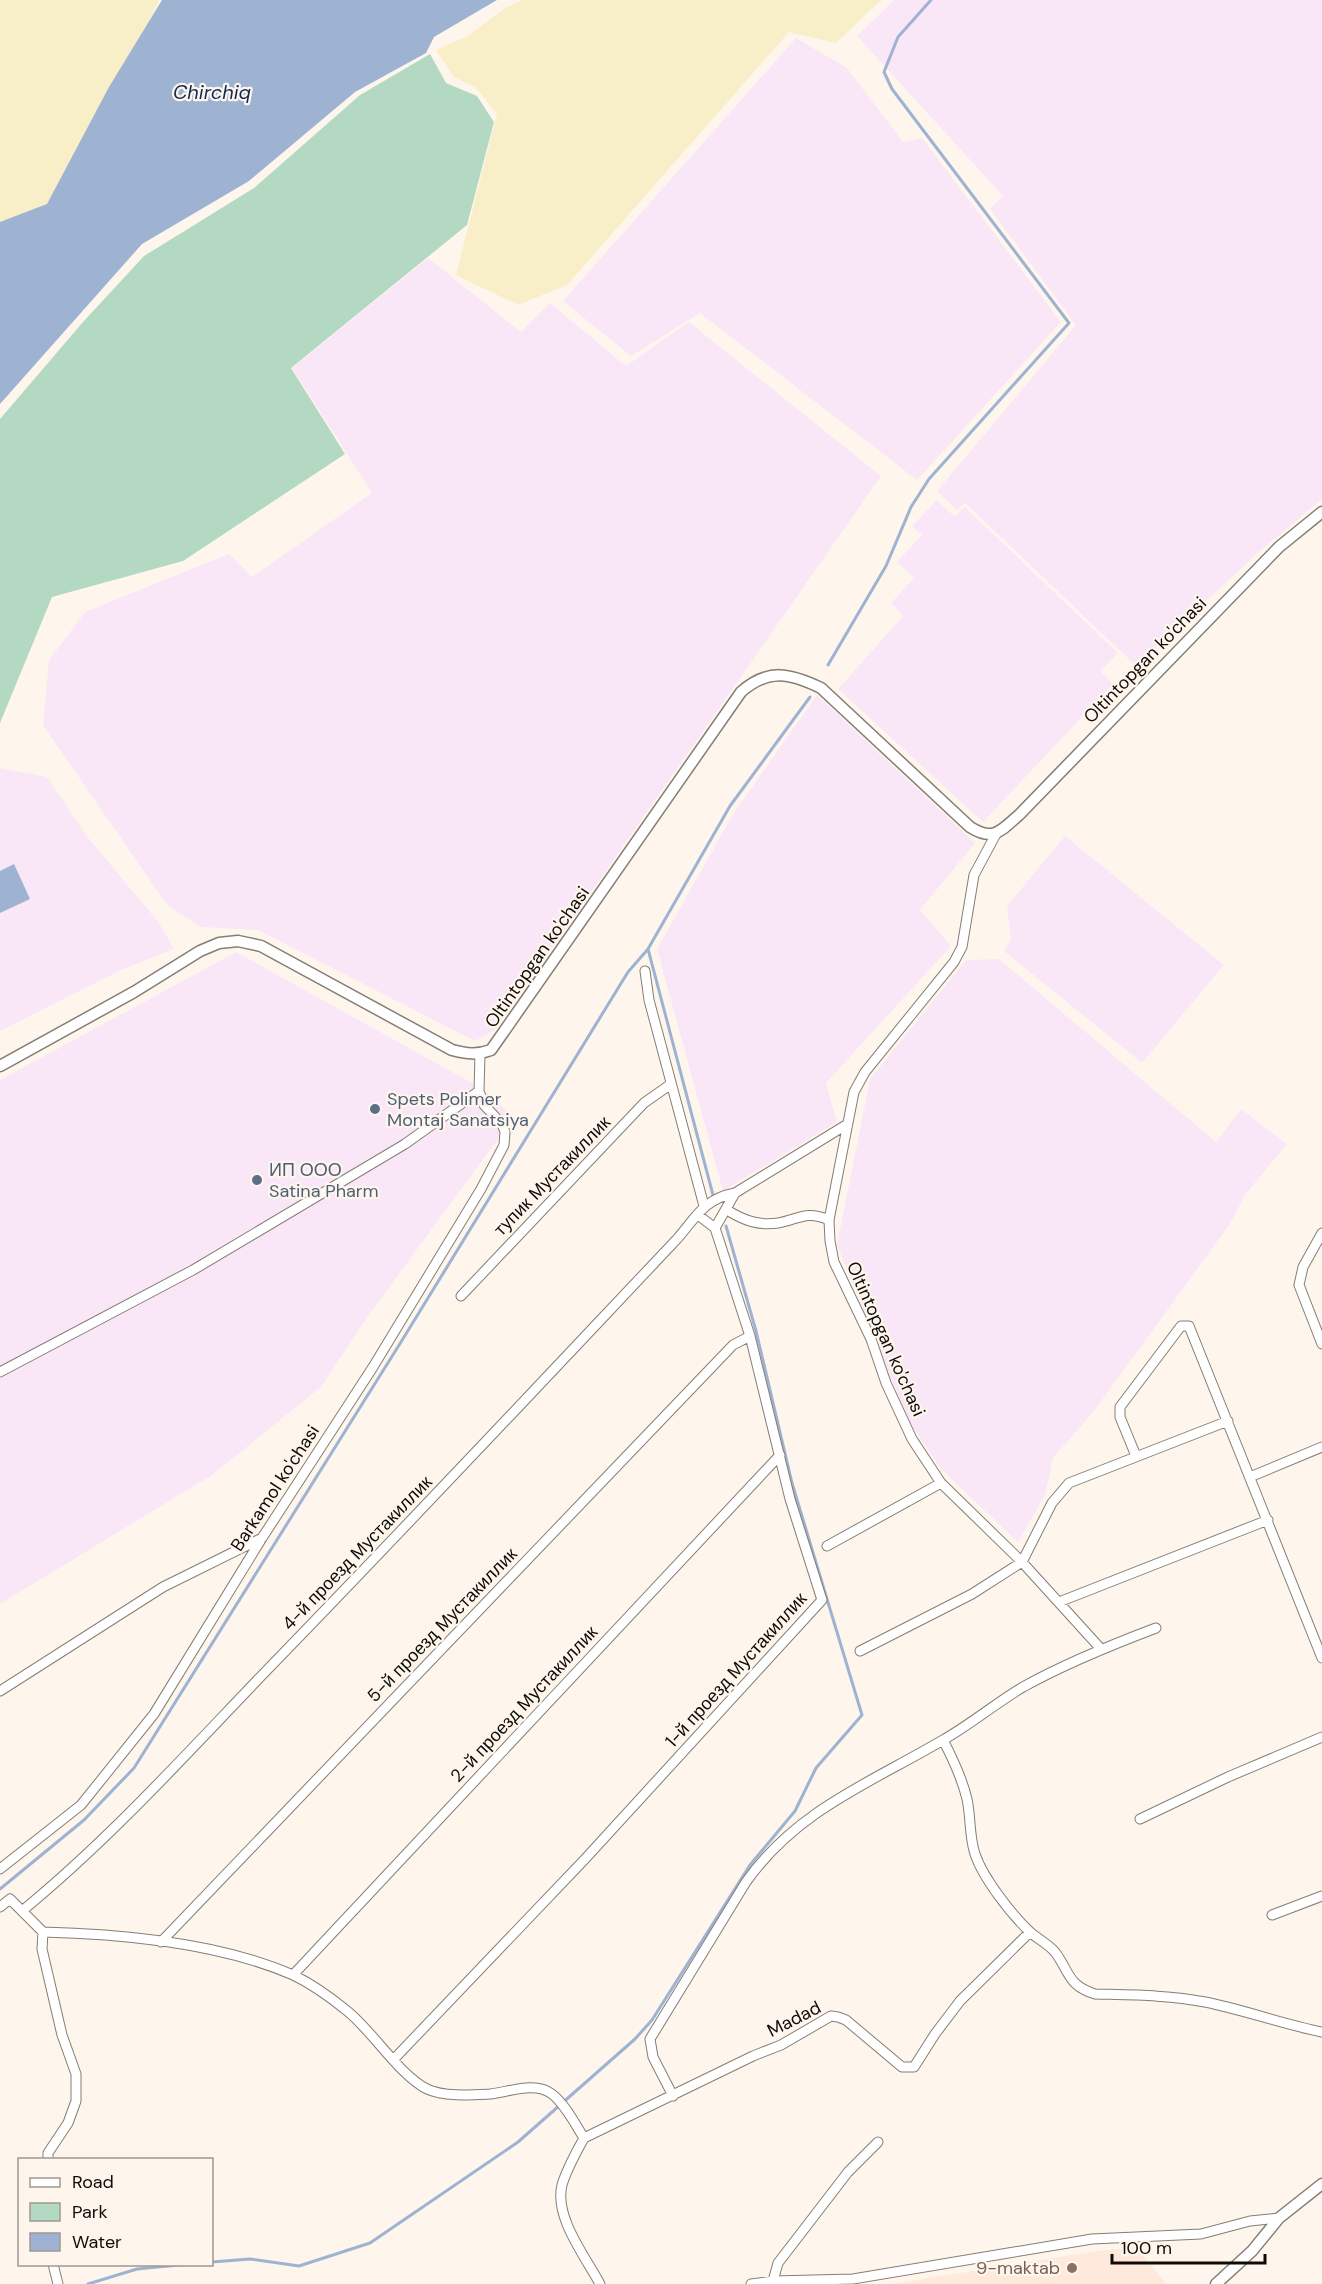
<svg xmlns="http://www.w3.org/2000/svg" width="1322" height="2284" font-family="'DM Sans',sans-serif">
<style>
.industrial{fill:#f9e7f8}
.education{fill:#fee9db}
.green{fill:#b4d9c2}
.sand{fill:#f8eec8}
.water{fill:#9eb2d2}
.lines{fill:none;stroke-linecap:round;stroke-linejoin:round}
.stream{stroke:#9eb2d2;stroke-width:3}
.minor-casing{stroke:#867d74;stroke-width:11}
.tertiary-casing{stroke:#867d74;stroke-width:13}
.minor{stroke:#fff;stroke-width:9}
.tertiary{stroke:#fff;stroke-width:10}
.service-dot{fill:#5c6f8a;stroke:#fef6ed;stroke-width:2}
.education-dot{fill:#8d6e63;stroke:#fef6ed;stroke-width:2}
.labels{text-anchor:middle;stroke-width:4.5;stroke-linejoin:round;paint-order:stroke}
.street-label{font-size:18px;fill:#0f0c08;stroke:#fef6ed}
.service-label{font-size:18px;fill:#4e5e75;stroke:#fef6ed;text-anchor:start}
.education-label{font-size:18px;fill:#785e54;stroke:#fef6ed;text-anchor:end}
.water-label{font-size:20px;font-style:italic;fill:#122b54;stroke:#fef6ed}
</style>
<rect width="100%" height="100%" fill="#fef6ed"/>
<path class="industrial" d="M894 0H1322V499L1259 552 1136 666 965 503 957 510 937 491 1076 325 990 209 1003 196 857 36Z
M796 38 847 68 903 142 922 138 1061 322 917 480 700 313 631 356 563 301Z
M428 258 521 332 550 303 626 366 689 322 881 476 495 1030 475 1041 258 930 201 927 167 905 43 725 49 660 85 612 229 554 252 577 372 493 292 368Z
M937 500 955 517 965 507 1118 653 1100 671 1113 684 983 822 838 689 903 616 891 603 914 578 897 562 922 535 912 526Z
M817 695 975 843 920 910 951 946 826 1083 837 1122 723 1191 657 949 733 814Z
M0 768 47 777 86 835 159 923 174 949 121 970 0 1031Z
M1065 836 1224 965 1142 1063 1004 951 1011 940 1007 906Z
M236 952 483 1089 514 1117 366 1319 321 1387 212 1475 0 1604V1080Z
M999 959 1216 1142 1241 1109 1287 1144 1244 1196 1232 1221 1094 1411 1053 1458 1045 1495 1018 1542 941 1469 908 1420 837 1245 870 1079 966 960Z"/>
<path class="education" d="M1136 2247 1166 2284H892L1090 2252Z"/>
<path class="green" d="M430 54 446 83 477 96 494 122 467 225 291 368 345 454 183 561 52 597 0 723V419L83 322 144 256 254 188 360 95Z"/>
<path class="sand" d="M0 0H159L56 228 0 284Z
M523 0H881L836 43 789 32 567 285 518 305 456 275 497 114 476 88 454 77 436 50 468 36 505 8Z"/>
<path class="water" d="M162 0H497L434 37 426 53 355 92 249 181 142 244 0 404V222L47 204 109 87Z
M14 864 30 899 0 913V871Z"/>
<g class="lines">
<path class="stream" d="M828 665 886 566 911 507 929 479 1069 323 892 89 884 72 898 37 931 0
M648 949 713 1195
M0 1889 84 1820 134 1768 401 1342 628 972 648 949 730 806 810 697
M212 2262 250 2259 299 2266 370 2243 518 2142 635 2039 652 2020 750 1865 795 1811 816 1768 862 1715 792 1483 756 1331 726 1226
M88 2284 137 2269 189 2264"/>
<defs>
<path id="minor" d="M996 834 974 875 962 947 954 962 865 1072 854 1092 829 1220 830 1241 834 1262 871 1339 886 1383 912 1439 941 1483 1022 1562 1101 1649
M645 971 649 1000 704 1206
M727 1210C743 1220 758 1226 778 1223 799 1219 806 1210 829 1220
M698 1215 715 1228
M1322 1233 1303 1267 1299 1285 1322 1344
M461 1296 644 1103 671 1084
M0 1372 193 1270 405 1144 479 1091 480 1054
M1136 1456 1120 1417V1407L1181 1326H1189L1322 1658
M1250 1477 1322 1447
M827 1546 941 1483
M1059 1602 1268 1520
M860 1651 972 1594 1022 1562 1052 1503 1069 1483 1228 1421
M0 1691 163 1587 262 1538
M943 1740C953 1759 962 1778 967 1799 971 1817 969 1836 975 1854 983 1878 1011 1914 1030 1932 1038 1939 1048 1944 1055 1952 1070 1972 1067 1985 1095 1994 1131 1995 1169 1995 1205 2002 1245 2010 1282 2024 1322 2032
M1140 1819 1228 1777 1322 1737
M0 1869 81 1805 154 1714 262 1538 373 1367 481 1189 504 1145 505 1132 502 1124 484 1105 479 1091
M0 1907 10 1899 43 1932C122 1934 220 1943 293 1975 312 1984 330 1997 346 2010 372 2030 399 2075 427 2089 444 2097 471 2095 490 2094 509 2092 535 2081 552 2094 565 2104 575 2124 584 2138 576 2153 567 2168 562 2185 554 2217 585 2256 600 2284
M22 1911C111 1838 188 1752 268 1669 406 1527 541 1383 677 1239 697 1216 704 1199 735 1193L846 1125
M1272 1915 1322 1896
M43 1932 42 1949 62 2035 76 2074V2101L68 2123 48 2153V2160
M161 1942 733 1345 750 1336
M293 1975 780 1455
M394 2059 585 1859 822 1600 790 1499 750 1336 715 1228 735 1193
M673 2096 653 2057 650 2039 746 1882C797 1810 870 1783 943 1740 971 1724 996 1703 1023 1687 1066 1663 1111 1645 1156 1628
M584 2138 753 2056 781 2045 831 2016 838 2017 846 2020 902 2067H914L935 2034 960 2001 1030 1932
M53 2264 58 2284
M773 2281 778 2263 848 2172 878 2142
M751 2284 773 2281 853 2279 1092 2239 1201 2234 1250 2221 1279 2218"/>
<path id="tertiary" d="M0 1066 134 992 200 951 219 943 238 941 261 946 452 1050C467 1054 477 1055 491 1050L741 692C768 668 790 673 821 688L970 827C994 842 1000 831 1019 815L1279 547 1322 512
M1216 2284 1252 2251 1279 2218 1322 2184"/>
</defs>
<use href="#minor" class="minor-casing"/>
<use href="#tertiary" class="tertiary-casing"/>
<use href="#minor" class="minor"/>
<use href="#tertiary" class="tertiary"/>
</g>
<g class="service-dot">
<circle cx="375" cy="1109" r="6"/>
<circle cx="257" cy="1180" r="6"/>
</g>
<circle class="education-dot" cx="1072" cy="2268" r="6"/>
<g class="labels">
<g class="street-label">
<text transform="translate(1145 660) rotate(-46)" y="6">Oltintopgan ko'chasi</text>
<text transform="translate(537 957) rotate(-55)" y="6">Oltintopgan ko'chasi</text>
<text transform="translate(552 1176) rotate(-46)" y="6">тупик Мустакиллик</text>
<text transform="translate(886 1339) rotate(66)" y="6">Oltintopgan ko'chasi</text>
<text transform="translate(275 1488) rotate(-57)" y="6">Barkamol ko'chasi</text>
<text transform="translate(357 1553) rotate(-46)" y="6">4-й проезд Мустакиллик</text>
<text transform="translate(442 1625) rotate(-46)" y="6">5-й проезд Мустакиллик</text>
<text transform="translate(736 1670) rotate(-48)" y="6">1-й проезд Мустакиллик</text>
<text transform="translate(524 1704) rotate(-47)" y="6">2-й проезд Мустакиллик</text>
<text transform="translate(794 2019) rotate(-27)" y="6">Madad</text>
</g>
<g class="service-label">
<text x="387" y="1105">Spets Polimer<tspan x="387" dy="21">Montaj Sanatsiya</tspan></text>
<text x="269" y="1176">ИП ООО<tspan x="269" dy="21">Satina Pharm</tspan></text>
</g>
<g class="education-label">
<text x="1060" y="2274">9-maktab</text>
</g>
<g class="water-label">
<text x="212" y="99">Chirchiq</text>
</g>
</g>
<rect x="18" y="2158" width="195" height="108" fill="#fef6ed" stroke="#9e9891" stroke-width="1.5"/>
<rect x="30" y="2178" width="30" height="9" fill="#ffffff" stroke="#9e9891" stroke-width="1.5"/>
<text x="72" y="2188" font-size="18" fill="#0f0c08">Road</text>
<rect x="30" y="2203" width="30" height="18" fill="#b4d9c2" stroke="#9e9891" stroke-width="1.5"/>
<text x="72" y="2218" font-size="18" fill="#0f0c08">Park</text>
<rect x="30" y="2233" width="30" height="18" fill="#9eb2d2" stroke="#9e9891" stroke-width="1.5"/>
<text x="72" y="2248" font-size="18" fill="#0f0c08">Water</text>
<path d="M1112 2254v9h153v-9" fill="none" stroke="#0f0c08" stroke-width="3"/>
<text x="1121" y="2254" font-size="18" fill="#0f0c08" stroke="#fef6ed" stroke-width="4.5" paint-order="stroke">100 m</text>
</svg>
